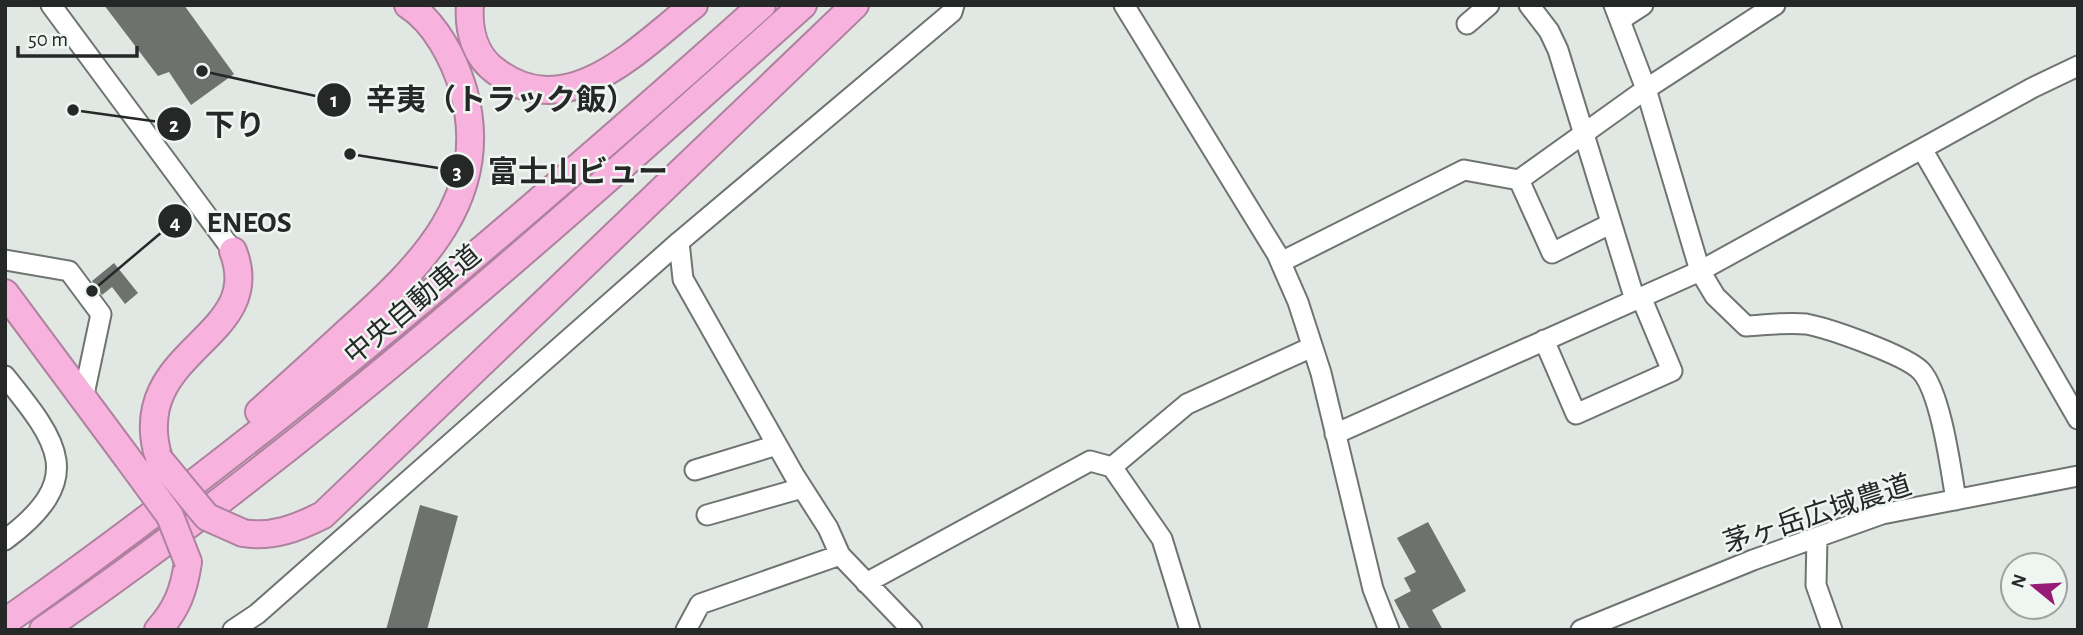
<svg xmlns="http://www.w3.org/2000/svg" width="2083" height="635" font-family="'Alegreya Sans','Noto Sans JP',sans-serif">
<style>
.building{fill:#6d726f}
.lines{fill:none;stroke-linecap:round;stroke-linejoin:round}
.minor-casing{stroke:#6f7470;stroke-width:23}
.highway-casing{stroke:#ae829e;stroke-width:30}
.minor{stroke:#fff;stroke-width:19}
.highway{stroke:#f7b3de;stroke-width:26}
.highway-bridge-casing{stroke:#ae829e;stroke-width:30;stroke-linecap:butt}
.highway-bridge{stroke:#f7b3de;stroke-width:26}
.labels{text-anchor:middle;stroke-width:5;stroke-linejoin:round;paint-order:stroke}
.street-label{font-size:28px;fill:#262827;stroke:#eff5f1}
.leader{fill:none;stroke:#262827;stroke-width:2.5}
.callout-dot{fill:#262827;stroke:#eff5f1;stroke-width:2.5}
.mark-label{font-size:21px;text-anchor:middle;font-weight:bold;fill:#fff}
.callout-label{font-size:30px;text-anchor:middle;font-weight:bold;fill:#262827;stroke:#eff5f1;stroke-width:5;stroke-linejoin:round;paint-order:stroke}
</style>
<rect width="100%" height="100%" fill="#e1e8e4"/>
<path class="building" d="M104 5H184L234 74 191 105 169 72 158 76Z
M114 263 138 293 125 304 112 287 102 295 92 281Z
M420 505 458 516 427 630H386Z
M1428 522 1466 591 1432 610 1443 630H1410L1394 600 1411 591 1404 578 1416 572 1397 538Z"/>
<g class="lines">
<defs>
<path id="minor" d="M51 5 233 251
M1124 5 1277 254 1298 302 1321 373 1373 589 1389 630
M1529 5 1549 31 1558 50 1635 300
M1614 5 1646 89 1700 271 1715 296 1746 326C1765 325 1787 322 1806 324 1828 328 1906 355 1921 371 1941 393 1951 470 1956 500
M1620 20 1643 5
M1467 24 1489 5
M1922 149 2078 419
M1519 180 1552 253 1610 224
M679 242 683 279 794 475 828 528 840 555 912 630
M5 260 69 271 101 314 83 399
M1281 262 1464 170 1519 180 1646 89 1775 5
M1544 340 1576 414 1672 371 1641 297
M5 376C59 443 87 479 5 540
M1335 434 1700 271 2032 88 2078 66
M1112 467 1187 404 1312 347
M695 470 777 445
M707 515 802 488
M1817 538 1816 585 1832 630
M866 583 1090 461 1112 467 1162 539 1190 630
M233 630 257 614 679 242 952 12 954 5
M686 630 700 604 840 555
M1581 630 1753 560 1882 514 2078 476"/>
<path id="highway" d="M470 5C468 31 475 57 497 72 569 125 639 48 694 5
M5 293 126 456
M259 412C288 386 317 360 346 333 420 267 494 197 463 89 454 59 435 22 408 5
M159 459C125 349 268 340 233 251
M243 533C272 538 297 528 323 515L855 5
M5 622C272 434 519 222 762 5
M43 630C313 444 559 223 803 5
M158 630C177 609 184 590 188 562"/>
</defs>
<use href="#minor" class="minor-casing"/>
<use href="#highway" class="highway-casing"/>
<use href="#minor" class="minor"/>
<use href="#highway" class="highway"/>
<defs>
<path id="highway-bridge" d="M126 456 170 516 188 562
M159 459 207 517 243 533"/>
</defs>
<use href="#highway-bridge" class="highway-bridge-casing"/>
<use href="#highway-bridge" class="highway-bridge"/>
</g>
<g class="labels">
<g class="street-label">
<text transform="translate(412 304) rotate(-40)" y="10">中央自動車道</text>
<text transform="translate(1817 513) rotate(-18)" y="10">茅ヶ岳広域農道</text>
</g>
</g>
<path class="leader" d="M202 71L334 100M73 110L174 124M350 154L457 171M92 291L175 221"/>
<g class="callout-dot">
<circle cx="202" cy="71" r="7"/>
<circle cx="73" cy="110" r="7"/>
<circle cx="350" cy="154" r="7"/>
<circle cx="92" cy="291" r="7"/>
<circle cx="334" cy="100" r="18"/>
<circle cx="174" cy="124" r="18"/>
<circle cx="457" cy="171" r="18"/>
<circle cx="175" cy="221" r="18"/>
</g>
<g class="mark-label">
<text x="334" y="107">1</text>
<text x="174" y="132">2</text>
<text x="457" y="179">3</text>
<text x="175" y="229">4</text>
</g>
<g class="callout-label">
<text x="501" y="110">辛夷（トラック飯）</text>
<text x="235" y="135">下り</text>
<text x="578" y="182">富士山ビュー</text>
<text x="249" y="232">ENEOS</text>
</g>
<rect width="2083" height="635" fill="none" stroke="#262827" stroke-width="14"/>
<g transform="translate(2034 586) rotate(288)"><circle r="33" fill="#eff5f1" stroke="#9fa3a0" stroke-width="2"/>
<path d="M0-5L12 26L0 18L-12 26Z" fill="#951b76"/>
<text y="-10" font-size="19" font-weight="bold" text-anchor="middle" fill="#262827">N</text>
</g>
<path d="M18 46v10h119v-10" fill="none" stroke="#262827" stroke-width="3.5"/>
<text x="28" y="46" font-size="21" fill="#262827" stroke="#eff5f1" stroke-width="5" paint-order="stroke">50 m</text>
</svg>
